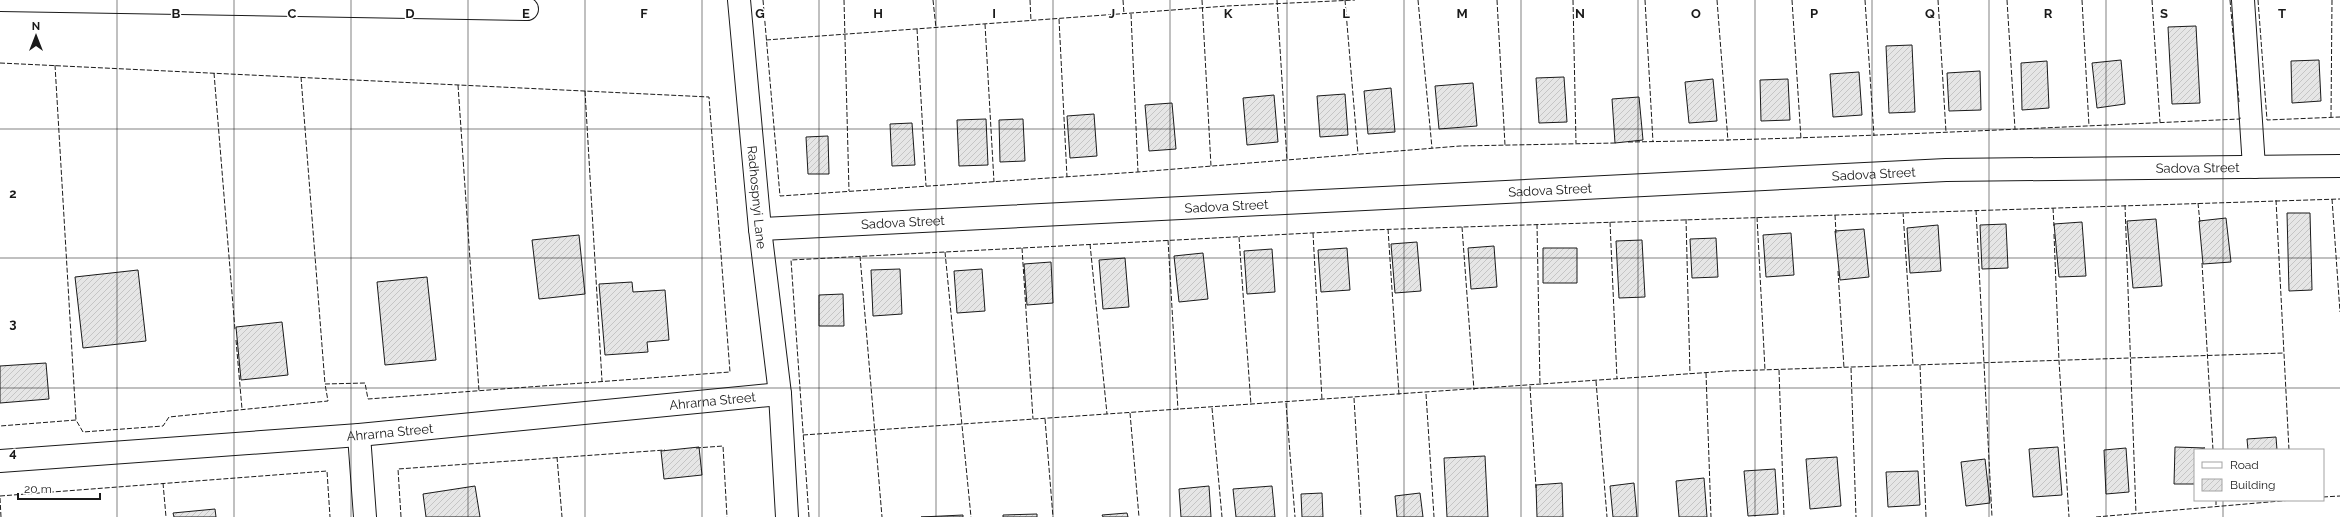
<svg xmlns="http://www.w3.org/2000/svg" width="2340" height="517" font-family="Raleway,sans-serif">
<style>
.building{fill:url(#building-hatch);stroke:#1a1a1a}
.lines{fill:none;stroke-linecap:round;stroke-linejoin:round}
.street-casing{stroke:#1a1a1a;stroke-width:24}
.street{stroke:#fff;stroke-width:22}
.fence{stroke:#1a1a1a;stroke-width:1;stroke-dasharray:5 2;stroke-linecap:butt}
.grid{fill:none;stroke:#1a1a1a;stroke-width:1;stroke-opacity:0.55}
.labels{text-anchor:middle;stroke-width:3;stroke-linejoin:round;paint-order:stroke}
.street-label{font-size:13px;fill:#1a1a1a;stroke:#fff}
.grid-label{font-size:13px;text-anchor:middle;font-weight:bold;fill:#1a1a1a;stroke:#fff;stroke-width:3;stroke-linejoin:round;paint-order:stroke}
</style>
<defs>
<pattern id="building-hatch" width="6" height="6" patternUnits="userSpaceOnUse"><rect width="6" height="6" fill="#e6e6e6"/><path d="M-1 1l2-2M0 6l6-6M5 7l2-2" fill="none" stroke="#c5c5c5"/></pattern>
</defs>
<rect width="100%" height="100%" fill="#fff"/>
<path class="building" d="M2196 26 2200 103 2172 104 2168 27Z
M1912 45 1915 112 1889 113 1886 46Z
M2121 60 2125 104 2097 108 2092 63Z
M2319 60 2321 101 2292 103 2291 61Z
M2047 61 2049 108 2022 110 2021 63Z
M1980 71 1981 110 1949 111 1947 73Z
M1859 72 1862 115 1833 117 1830 74Z
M1564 77 1567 122 1539 123 1536 78Z
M1713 79 1717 121 1689 123 1685 82Z
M1788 79 1790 120 1761 121 1760 80Z
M1473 83 1477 126 1439 129 1435 86Z
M1391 88 1395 132 1368 134 1364 91Z
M1345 94 1348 135 1320 137 1317 96Z
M1274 95 1278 142 1247 145 1243 98Z
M1639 97 1643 140 1615 143 1612 99Z
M1172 103 1176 149 1149 151 1145 105Z
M1094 114 1097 156 1070 158 1067 116Z
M986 119 988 165 959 166 957 120Z
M1023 119 1025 161 1000 162 999 120Z
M912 123 915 165 892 166 890 124Z
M828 136 829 174H808L806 137Z
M2287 213H2310L2312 290 2289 291Z
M2226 218 2231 262 2203 264 2199 221Z
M2156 219 2162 286 2133 288 2127 221Z
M2082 222 2086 276 2059 277 2054 224Z
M2006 224 2008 268 1982 269 1980 225Z
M1938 225 1941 271 1910 273 1907 228Z
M1864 229 1869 277 1840 280 1835 231Z
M1791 233 1794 275 1766 277 1763 235Z
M579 235 585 294 539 299 532 240Z
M1716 238 1718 277 1692 278 1690 239Z
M1642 240 1645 297 1619 298 1616 241Z
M1417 242 1421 291 1395 293 1391 244Z
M1494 246 1497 287 1471 289 1468 248Z
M1347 248 1350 290 1321 292 1318 250Z
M1543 248H1577V283H1543Z
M1272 249 1275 292 1247 294 1244 251Z
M1203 253 1208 299 1179 302 1174 256Z
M1125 258 1129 307 1103 309 1099 260Z
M1051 262 1053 303 1027 305 1024 264Z
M900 269 902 314 873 316 871 270Z
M982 269 985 311 957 313 954 271Z
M138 270 146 341 83 348 75 277Z
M427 277 436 360 385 365 377 282Z
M632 282 633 292 665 290 669 340 647 342 648 352 605 355 599 284Z
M843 294 844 326H819V295Z
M282 322 288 375 241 380 236 327Z
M46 363 49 399 0 403V366Z
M2276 437 2277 450H2248L2247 439Z
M699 447 702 475 664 479 661 451Z
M2058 447 2062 495 2033 497 2029 449Z
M2175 447 2205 448 2195 450V484H2174Z
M2126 448 2129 492 2106 494 2104 450Z
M1485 456 1488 517H1447L1444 458Z
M1837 457 1841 506 1810 509 1806 459Z
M1985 459 1990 503 1966 506 1961 462Z
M1775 469 1778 514 1748 516 1744 471Z
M1918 471 1920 505 1888 507 1886 472Z
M1704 478 1707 517H1679L1676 481Z
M1562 483 1563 517H1537L1536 485Z
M1634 483 1637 517H1613L1610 486Z
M475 486 480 517H426L423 494Z
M1209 486 1211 517H1181L1179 489Z
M1272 486 1275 517H1236L1233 489Z
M1322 493 1323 517H1302L1301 494Z
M1420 493 1423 517H1397L1395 496Z
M215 509 216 517H174L173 513Z
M1127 513 1128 517H1103L1102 515Z
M1037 514V517H1003V515Z
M963 515V517H921Z"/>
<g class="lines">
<defs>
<g id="street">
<path d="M0 0 527 9"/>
<path id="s1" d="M739 0 760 229 780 394 787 517"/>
<path d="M2243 0 2254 167"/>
<path id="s2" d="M760 229 1946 170 2340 166"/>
<path d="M359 435 365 517"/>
<path id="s3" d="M0 461 359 435 780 394"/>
</g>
</defs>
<use href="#street" class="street-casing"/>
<use href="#street" class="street"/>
<path class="fence" d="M763 0 780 196 1138 172 1460 146 1616 143
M844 0 849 191
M933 0 936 28
M1030 0 1031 21
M1123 0 1124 14
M1202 0 1211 166
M1277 0 1287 160
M1345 0 1358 154
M1418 0 1432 148
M1497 0 1505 145
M1573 0 1576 143
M1645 0 1653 142
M1717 0 1728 141
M1792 0 1801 139
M1865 0 1874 136
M1938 0 1946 132
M2007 0 2015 129
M2082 0 2089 126
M2152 0 2160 122
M2230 0 2239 102
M2258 0 2267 120 2340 117
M1131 14 1138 172
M1059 19 1067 177
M985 24 994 182
M917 29 926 186
M766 40 1227 6 1355 0
M0 63 709 97 730 372 368 399 365 383 325 384 328 401 169 417 163 426 83 432 76 420 0 426
M55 65 76 420
M214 73 235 330
M301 77 325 384
M458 85 479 391
M585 91 602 381
M2331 117 2332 0
M1628 142C1832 139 2036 128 2240 119V116
M2332 199 2340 312
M2276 200 2289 450
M2198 203 2200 223
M2125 205 2136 514
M2053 208 2054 226
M1976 210 1992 517
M1903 212 1913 365
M1835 215 1836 233
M1757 217 1765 370
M1686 219 1690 374
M1610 222 1617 379
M1537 224 1540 385
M1462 227 1474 390
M1388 229 1399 395
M1313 233 1322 400
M2054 234 2059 361 2069 517
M1239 237 1251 405
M1168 240 1178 410
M1090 244 1107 414
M1022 248 1033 419
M945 252 971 517
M860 256 882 517
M2202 263 2213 450
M1838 271 1844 368
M236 340 242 409
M1920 365 1926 517
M1851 368 1856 517
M1779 370 1784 517
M1706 373 1711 517
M1596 381 1607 517
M1530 386 1536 488
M1426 394 1434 517
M1354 398 1361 517
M1286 403 1295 517
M1212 408 1222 517
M1130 413 1139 517
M1045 419 1053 517
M803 435 1729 371 2284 353
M696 448 723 446 727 517
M557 457 562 517
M163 483 166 517
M0 496 327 471 330 517
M2323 497 2340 496
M0 498 1 517
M2216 500V507
M401 517 398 469 665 450
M809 517 791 260 1369 230 2340 199
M2096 517 2292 500"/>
</g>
<path class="grid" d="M117 0V517M234 0V517M351 0V517M468 0V517M585 0V517M702 0V517M819 0V517M936 0V517M1053 0V517M1170 0V517M1287 0V517M1404 0V517M1521 0V517M1638 0V517M1755 0V517M1872 0V517M1989 0V517M2106 0V517M2223 0V450M0 129H2340M0 258H2340M0 388H2340M2223 500V517"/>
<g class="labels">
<g class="street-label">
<text dy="5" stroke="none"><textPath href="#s2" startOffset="1439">Sadova Street</textPath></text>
<text dy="5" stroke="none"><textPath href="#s2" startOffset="1115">Sadova Street</textPath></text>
<text dy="5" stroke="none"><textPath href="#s2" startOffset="791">Sadova Street</textPath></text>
<text dy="5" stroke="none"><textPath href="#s1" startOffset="198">Radhospnyi Lane</textPath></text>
<text dy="5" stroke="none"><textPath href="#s2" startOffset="467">Sadova Street</textPath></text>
<text dy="5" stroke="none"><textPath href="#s2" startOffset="143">Sadova Street</textPath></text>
<text dy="5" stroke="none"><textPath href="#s3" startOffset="715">Ahrarna Street</textPath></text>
<text dy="5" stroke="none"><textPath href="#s3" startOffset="391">Ahrarna Street</textPath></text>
</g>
</g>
<g class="grid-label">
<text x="176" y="18">B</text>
<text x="292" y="18">C</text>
<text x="410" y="18">D</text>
<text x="526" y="18">E</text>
<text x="644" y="18">F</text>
<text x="760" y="18">G</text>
<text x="878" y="18">H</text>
<text x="994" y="18">I</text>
<text x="1112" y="18">J</text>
<text x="1228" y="18">K</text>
<text x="1346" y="18">L</text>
<text x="1462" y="18">M</text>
<text x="1580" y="18">N</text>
<text x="1696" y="18">O</text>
<text x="1814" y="18">P</text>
<text x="1930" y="18">Q</text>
<text x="2048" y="18">R</text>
<text x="2164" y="18">S</text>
<text x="2282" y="18">T</text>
<text x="13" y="198">2</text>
<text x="13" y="328">3</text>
<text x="13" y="457">4</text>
</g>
<rect x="2194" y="449" width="130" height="52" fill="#ffffff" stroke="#a3a3a3"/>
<rect x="2202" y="462" width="20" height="6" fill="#ffffff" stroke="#a3a3a3"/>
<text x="2230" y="469" font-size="12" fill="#1a1a1a">Road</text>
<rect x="2202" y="479" width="20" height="12" fill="url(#building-hatch)" stroke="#a3a3a3"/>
<text x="2230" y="489" font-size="12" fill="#1a1a1a">Building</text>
<g transform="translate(36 36)" stroke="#ffffff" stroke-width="3" paint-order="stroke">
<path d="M0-3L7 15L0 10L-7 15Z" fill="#1a1a1a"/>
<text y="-6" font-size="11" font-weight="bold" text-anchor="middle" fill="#1a1a1a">N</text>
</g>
<path d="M18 493v6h82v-6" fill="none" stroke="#1a1a1a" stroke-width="2"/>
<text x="24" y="493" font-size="12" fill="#1a1a1a" stroke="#ffffff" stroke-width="3" paint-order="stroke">20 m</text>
</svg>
